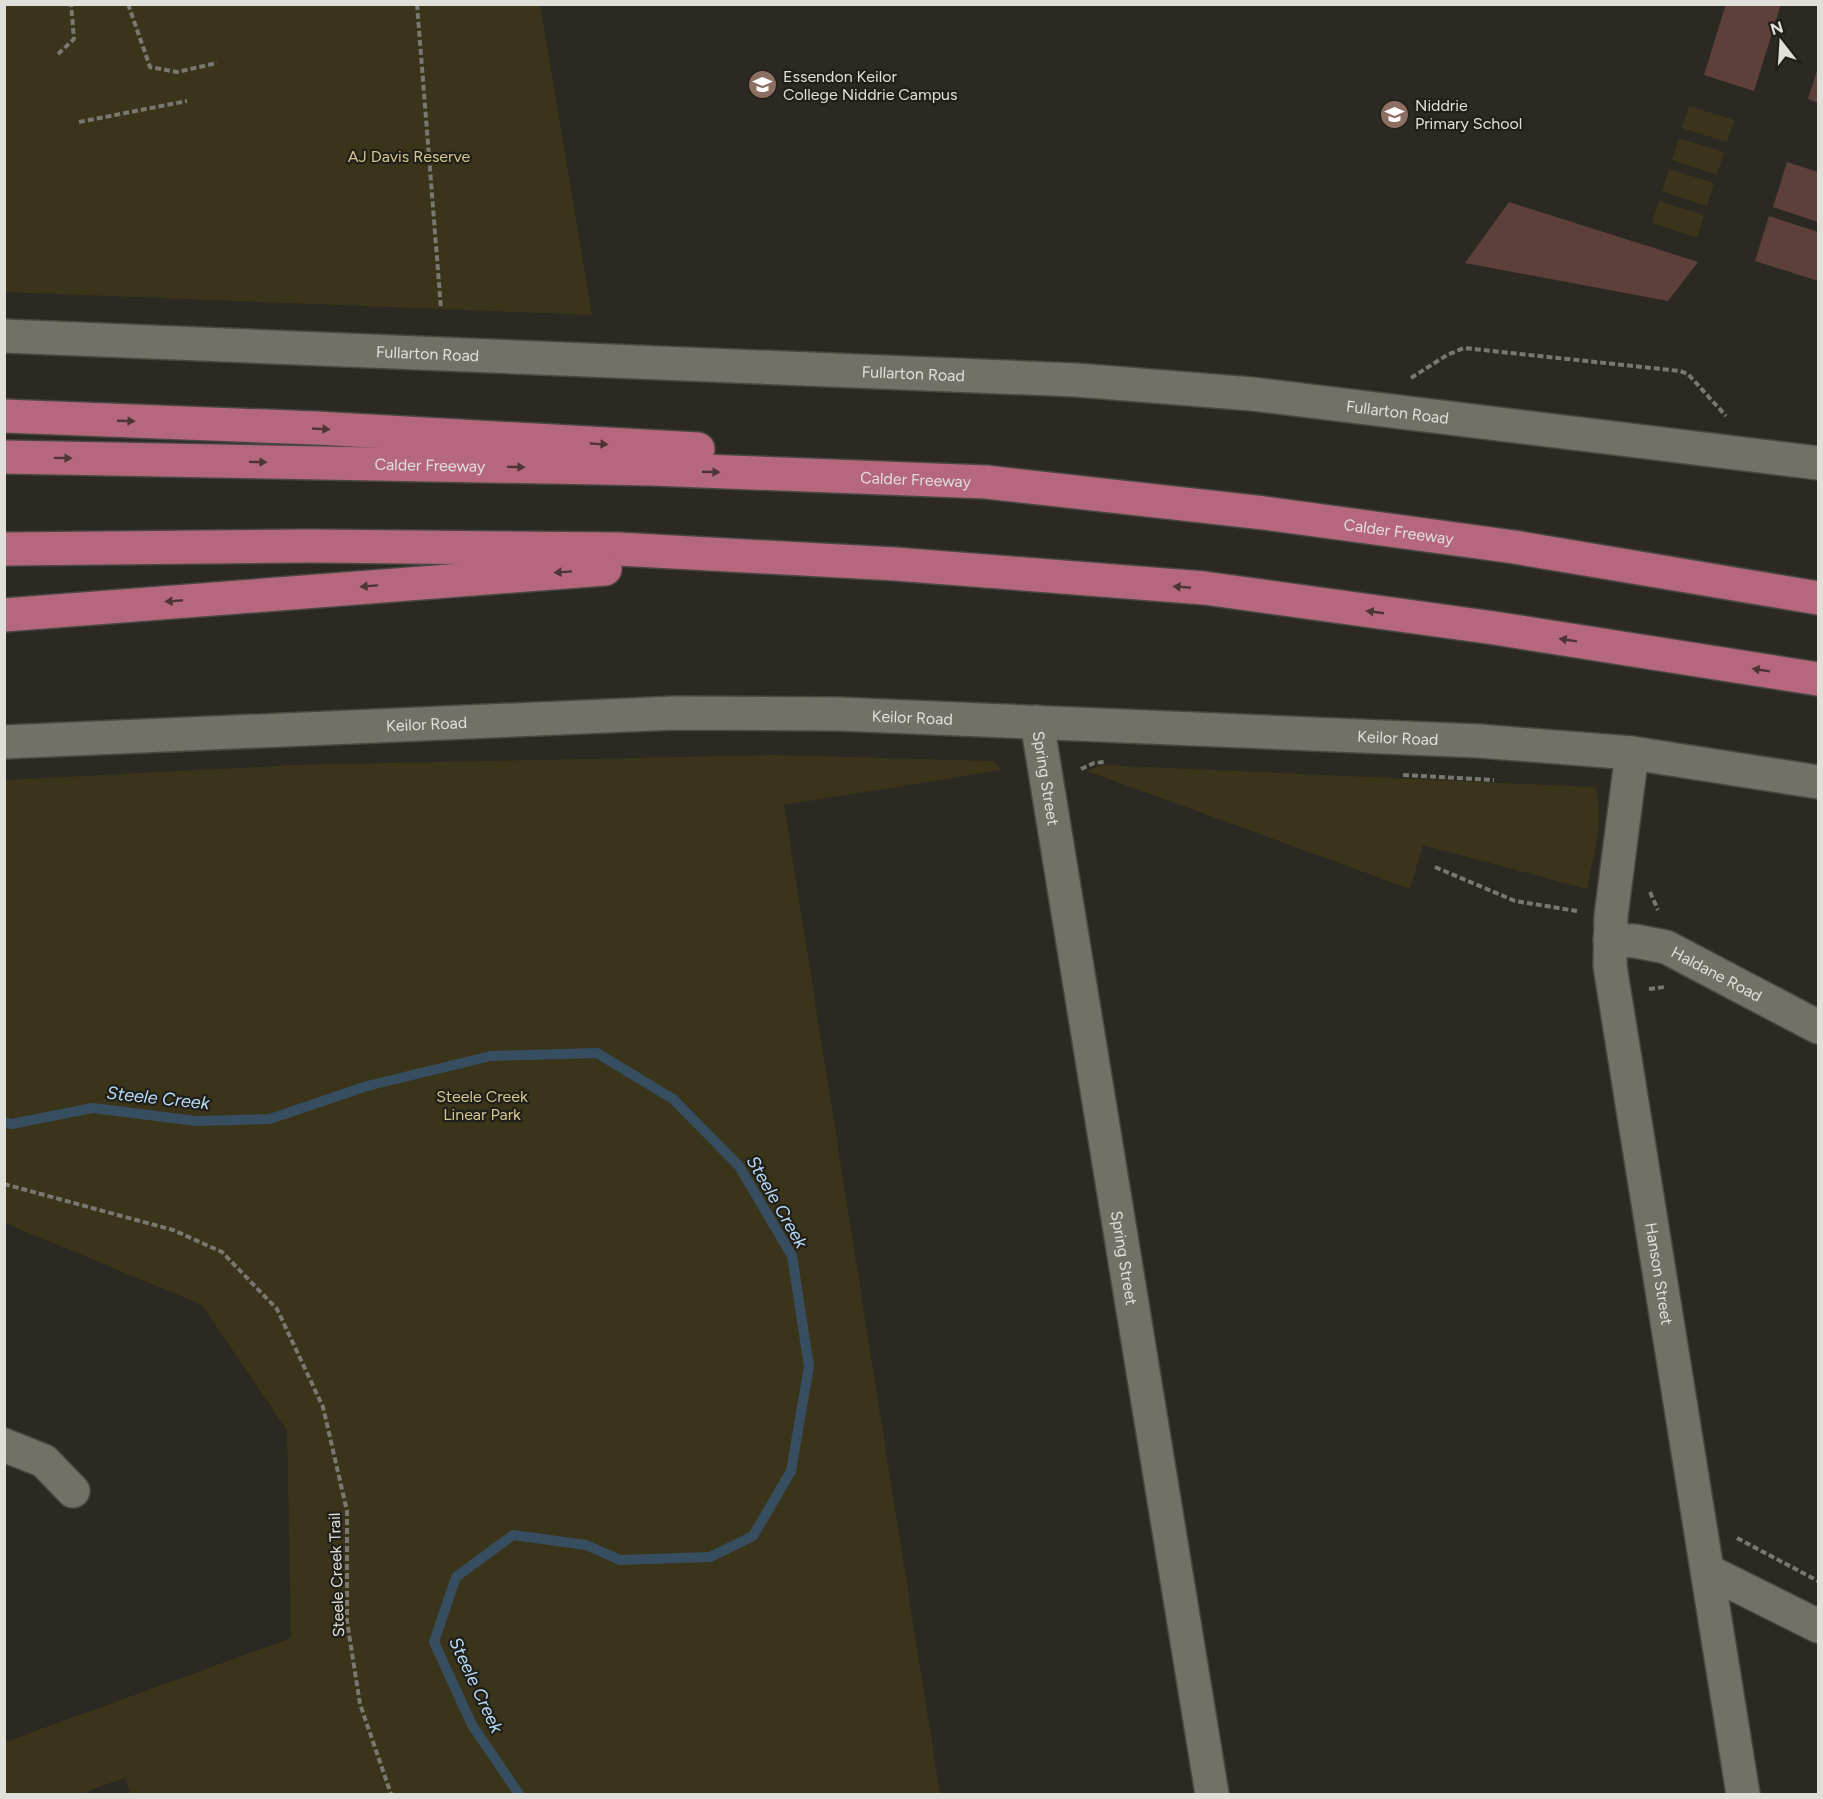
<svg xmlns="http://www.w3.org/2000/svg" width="1823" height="1799" font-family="Figtree,sans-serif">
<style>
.green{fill:#3a341a}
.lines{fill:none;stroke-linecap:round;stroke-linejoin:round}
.stream{stroke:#374e61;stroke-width:10}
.building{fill:#5e403a}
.minor-casing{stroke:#494741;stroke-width:36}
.secondary-casing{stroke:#494741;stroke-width:36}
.motorway-casing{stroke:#494741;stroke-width:36}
.path{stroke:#787770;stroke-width:4;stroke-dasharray:6 3;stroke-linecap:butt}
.minor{stroke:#727067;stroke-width:33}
.secondary{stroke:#727067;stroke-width:33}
.motorway{stroke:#b4677d;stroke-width:33}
.oneway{fill:#4d3536}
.labels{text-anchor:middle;stroke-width:4.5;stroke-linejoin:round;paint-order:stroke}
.poi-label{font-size:16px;fill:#e0dfda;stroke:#212018;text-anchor:start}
.park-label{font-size:16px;fill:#d4c690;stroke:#212018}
.street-label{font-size:16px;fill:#e0dfda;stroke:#212018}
.water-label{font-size:18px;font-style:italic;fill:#b8dcfc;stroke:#212018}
</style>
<rect width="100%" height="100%" fill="#2b2922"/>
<path class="green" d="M5 4 540 5 592 315 5 292Z
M1689 106 1734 120 1727 142 1682 128Z
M1679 138 1724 152 1717 175 1672 160Z
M1669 169 1714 183 1707 206 1662 191Z
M1659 201 1704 215 1697 238 1652 223Z
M775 755 994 761 1002 770 784 805 940 1794H131L125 1778 79 1794H5V1742L291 1638 287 1430 202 1305 5 1223V780L292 765Z
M1102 765 1595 787C1605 820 1593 857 1587 889L1423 845 1410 889 1087 771Z"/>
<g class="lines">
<path class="stream" d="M4 1122 11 1124 93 1108 196 1121 270 1119 367 1086 491 1056 597 1053 673 1099 739 1166 792 1256 809 1366 791 1471 753 1536 710 1557 620 1560 586 1545 513 1535 456 1577 434 1642 472 1725 519 1794"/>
</g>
<path class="building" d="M1726 4H1781L1754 91 1704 75Z
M1818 68V103L1808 99Z
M1787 162 1818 172V222L1773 207Z
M1509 202 1698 262 1668 301 1465 263Z
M1769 216 1818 232V281L1755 261Z"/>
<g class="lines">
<defs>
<g id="minor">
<path id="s1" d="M1037 722 1212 1794"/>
<path id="s2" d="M1632 753 1611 916 1610 966 1743 1794"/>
<path id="s3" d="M1610 940 1635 941 1666 947 1818 1027"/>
<path d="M4 1445 44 1461 73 1491"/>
<path d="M1708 1571 1818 1626"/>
</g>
<g id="secondary">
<path id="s4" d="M4 336 1076 380 1252 394 1818 463"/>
<path id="s5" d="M4 742 675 713 838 714 1479 741 1632 753 1818 782"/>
</g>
<g id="motorway">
<path d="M4 416 316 428 698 449"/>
<path id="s6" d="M4 457 651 469 986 482 1264 513 1514 547 1818 598"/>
<path d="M4 549 310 546 618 549 895 564 1204 588 1494 628 1818 679"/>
<path d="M4 615 605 569"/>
</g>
</defs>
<use href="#minor" class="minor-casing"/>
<use href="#secondary" class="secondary-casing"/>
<use href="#motorway" class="motorway-casing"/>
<path class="path" d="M128 4 150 67 177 72 217 63
M200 4 201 5
M417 4 441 309
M58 54 74 39 71 4
M79 122 187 101
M1411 378 1447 355 1464 348 1680 371 1688 374 1726 416
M1081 769 1094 763 1104 762
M1403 775 1494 780
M1435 867 1515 901 1577 911
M1650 892 1658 910
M1649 989 1665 987
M4 1184 173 1230 222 1252 277 1309 323 1407 347 1511V1621L360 1704 391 1794
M1737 1538 1818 1581"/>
<use href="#minor" class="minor"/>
<use href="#secondary" class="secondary"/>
<use href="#motorway" class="motorway"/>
</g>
<defs><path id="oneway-solid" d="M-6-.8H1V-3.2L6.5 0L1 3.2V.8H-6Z" transform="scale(1.5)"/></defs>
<g class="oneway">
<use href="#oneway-solid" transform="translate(126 421) rotate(2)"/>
<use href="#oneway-solid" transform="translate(321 429) rotate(3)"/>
<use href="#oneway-solid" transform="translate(599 444) rotate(3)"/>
<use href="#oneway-solid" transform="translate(63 458) rotate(1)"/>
<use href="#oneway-solid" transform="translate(258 462) rotate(1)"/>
<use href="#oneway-solid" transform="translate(516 467) rotate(1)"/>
<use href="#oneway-solid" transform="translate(711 472) rotate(2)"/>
<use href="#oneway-solid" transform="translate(563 572) rotate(176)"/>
<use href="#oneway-solid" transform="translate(369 586) rotate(176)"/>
<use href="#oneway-solid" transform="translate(1182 587) rotate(-175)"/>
<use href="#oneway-solid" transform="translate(174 601) rotate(175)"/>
<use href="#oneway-solid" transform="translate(1375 612) rotate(-172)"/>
<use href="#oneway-solid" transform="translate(1568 640) rotate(-171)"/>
<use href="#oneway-solid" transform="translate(1761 670) rotate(-171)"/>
</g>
<defs>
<symbol id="school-disc" viewBox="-11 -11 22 22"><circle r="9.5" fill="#8d6e63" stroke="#212018"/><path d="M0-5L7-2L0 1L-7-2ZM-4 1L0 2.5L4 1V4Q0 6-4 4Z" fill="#fff"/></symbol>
</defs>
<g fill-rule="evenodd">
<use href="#school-disc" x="746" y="68" width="33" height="33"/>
<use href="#school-disc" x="1378" y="98" width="33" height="33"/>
</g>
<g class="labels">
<g class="poi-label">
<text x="783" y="82">Essendon Keilor<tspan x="783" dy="18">College Niddrie Campus</tspan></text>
<text x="1415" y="111">Niddrie<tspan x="1415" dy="18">Primary School</tspan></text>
</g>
<g class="park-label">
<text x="409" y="162">AJ Davis Reserve</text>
<text x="482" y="1102">Steele Creek<tspan x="482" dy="18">Linear Park</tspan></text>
</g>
<g class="street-label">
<text dy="6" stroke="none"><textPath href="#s4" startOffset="424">Fullarton Road</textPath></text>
<text dy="6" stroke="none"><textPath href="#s4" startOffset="910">Fullarton Road</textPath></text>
<text dy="6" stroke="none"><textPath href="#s4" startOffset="1396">Fullarton Road</textPath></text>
<text dy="6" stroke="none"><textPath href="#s6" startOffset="426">Calder Freeway</textPath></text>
<text dy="6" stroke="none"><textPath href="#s6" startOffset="912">Calder Freeway</textPath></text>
<text dy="6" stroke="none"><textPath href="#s6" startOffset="1398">Calder Freeway</textPath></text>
<text dy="6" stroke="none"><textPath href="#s5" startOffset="909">Keilor Road</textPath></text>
<text dy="6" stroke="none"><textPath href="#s5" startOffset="423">Keilor Road</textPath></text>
<text dy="6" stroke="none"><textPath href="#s5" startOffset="1395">Keilor Road</textPath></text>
<text dy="6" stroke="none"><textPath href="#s1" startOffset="57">Spring Street</textPath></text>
<text dy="6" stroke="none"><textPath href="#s3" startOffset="114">Haldane Road</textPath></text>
<text dy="6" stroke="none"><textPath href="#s1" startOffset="543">Spring Street</textPath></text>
<text dy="6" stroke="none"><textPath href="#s2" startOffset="526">Hanson Street</textPath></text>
<text transform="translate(336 1575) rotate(-92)" y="6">Steele Creek Trail</text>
</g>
<g class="water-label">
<text transform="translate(158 1098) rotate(6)" y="6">Steele Creek</text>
<text transform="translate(777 1202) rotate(60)" y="6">Steele Creek</text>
<text transform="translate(476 1685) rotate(65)" y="6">Steele Creek</text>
</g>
</g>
<rect width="1823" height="1799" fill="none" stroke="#e0dfda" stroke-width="12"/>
<g transform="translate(1781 42) rotate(343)" stroke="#212018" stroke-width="4.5" paint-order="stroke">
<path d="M0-4.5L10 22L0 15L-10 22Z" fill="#e0dfda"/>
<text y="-9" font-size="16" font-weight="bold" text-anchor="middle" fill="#e0dfda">N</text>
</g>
</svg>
